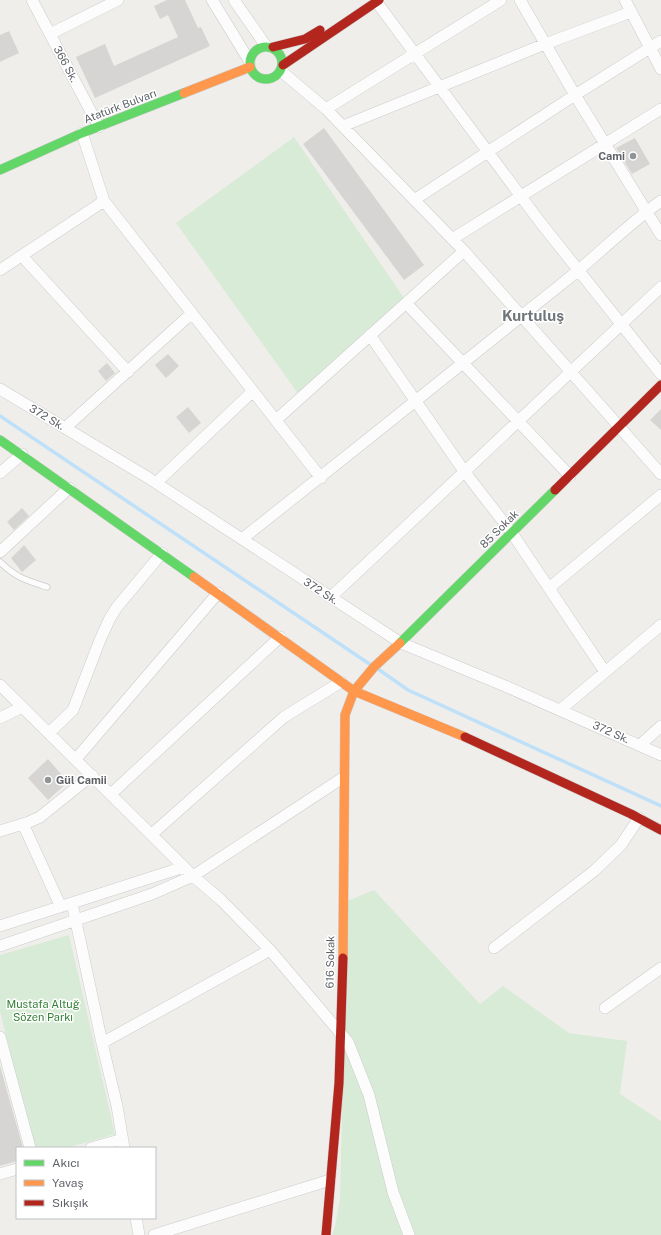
<svg xmlns="http://www.w3.org/2000/svg" width="661" height="1235" font-family="'Public Sans',sans-serif">
<style>
.green{fill:#d8ebd6}
.lines{fill:none;stroke-linecap:round;stroke-linejoin:round}
.stream{stroke:#bfe0f9;stroke-width:3.5}
.building{fill:#d6d5d3}
.lane-casing{stroke:#cbcccc;stroke-width:7}
.street-casing{stroke:#cbcccc;stroke-width:12}
.fast-casing{stroke:#cacacb;stroke-width:10}
.slow-casing{stroke:#cacacb;stroke-width:10}
.jam-casing{stroke:#cacacb;stroke-width:10}
.lane{stroke:#fdfcfc;stroke-width:5.5}
.street{stroke:#fdfcfc;stroke-width:11}
.fast{stroke:#63d668;stroke-width:9}
.slow{stroke:#ff974d;stroke-width:9}
.jam{stroke:#b3261e;stroke-width:9}
.poi-dot{fill:#919496;stroke:#fff;stroke-width:1.5}
.labels{text-anchor:middle;stroke-width:3;stroke-linejoin:round;paint-order:stroke}
.street-label{font-size:11px;fill:#5f6368;stroke:#fff}
.poi-label{font-size:11px;font-weight:bold;fill:#5f6368;stroke:#fff;text-anchor:end}
.park-label{font-size:11px;fill:#348238;stroke:#fff}
.district-label{font-size:15px;font-weight:bold;fill:#70757a;stroke:#fff}
</style>
<rect width="100%" height="100%" fill="#efeeea"/>
<path class="green" d="M294 137 404 298 299 395 176 223Z
M374 890 480 1004 503 986 569 1033 627 1041 620 1094 661 1121V1235H332L335 1226 340 1199 347 901Z
M69 935 115 1134 67 1148H33L0 1011V955Z"/>
<g class="lines">
<path class="stream" d="M0 416 371 665
M378 669 408 690 661 806"/>
</g>
<path class="building" d="M167 0H185L198 28 201 27 210 46 95 98 76 57 105 44 114 66 178 37 168 15 160 19 154 6Z
M9 31 19 53 0 62V35Z
M324 128 424 265 404 280 303 144Z
M635 138 650 164 632 174 616 148Z
M168 354 179 366 166 378 155 365Z
M107 363 115 373 106 381 98 371Z
M188 407 201 423 189 433 176 417Z
M661 409V430L650 420Z
M22 508 29 516 14 530 7 522Z
M24 545 36 560 22 572 11 558Z
M48 759 68 782 48 800 28 778Z
M0 1066 23 1148H17V1161L0 1166Z"/>
<g class="lines">
<defs>
<path id="lane" d="M0 562C17 578 25 580 47 587"/>
<path id="street" d="M32 0 99 127
M212 0 250 62
M234 0 266 46
M375 0 540 222 661 374
M520 0 575 95 661 235
M625 0 661 69
M50 34 118 0
M281 71 326 109 464 251 661 474
M326 109 501 0
M343 126 545 44 631 12
M82 133 104 201 321 478
M414 200 575 95 661 41
M452 239 661 109
M22 256 128 372
M0 270 104 201
M406 303 570 476
M370 335 464 471 512 533 605 672
M0 389 147 477 401 643 505 686 661 755
M276 420 464 251
M65 428 192 313
M0 473 22 454
M156 483 253 391
M242 539C350 454 456 368 564 282 597 256 627 225 661 201
M0 552 69 488
M549 588 661 495
M331 597 661 287
M0 685 193 876 221 900 270 950 348 1042 369 1095 393 1192 409 1235
M560 710 661 625
M0 718 22 707
M49 733 73 710 100 640 110 618 117 607 162 553
M640 745 661 726
M76 759 218 593
M111 794 280 637
M23 824 61 907
M0 831 29 822 40 817 92 775
M152 834 284 717 341 682
M72 903 102 1043 117 1106 124 1148
M0 926 184 867
M0 946 152 894 193 876 344 777
M494 948 594 871 621 845 639 818
M605 1008 661 968
M0 1037 30 1148
M102 1043 270 950
M91 1148 123 1139
M0 1174 17 1169
M136 1218 139 1235
M154 1235 330 1180"/>
<path id="fast" d="M250 63a16 16 0 1 1 32 0a16 16 0 1 1-32 0Z
M0 170 82 133 184 93
M0 440 194 577
M400 643 555 490"/>
<path id="slow" d="M184 93 250 67
M194 577 354 691 465 737
M343 958 345 715 354 691 374 667 400 643"/>
<path id="jam" d="M273 47 305 39 320 30
M283 65 379 0
M555 490 661 385
M465 737 631 814 661 830
M326 1235 339 1083 343 958"/>
</defs>
<use href="#lane" class="lane-casing"/>
<use href="#street" class="street-casing"/>
<use href="#fast" class="fast-casing"/>
<use href="#slow" class="slow-casing"/>
<use href="#jam" class="jam-casing"/>
<use href="#lane" class="lane"/>
<use href="#street" class="street"/>
<use href="#fast" class="fast"/>
<use href="#slow" class="slow"/>
<use href="#jam" class="jam"/>
</g>
<g class="poi-dot">
<circle cx="633" cy="156" r="4"/>
<circle cx="48" cy="780" r="4"/>
</g>
<g class="labels">
<g class="street-label">
<text transform="translate(66 64) rotate(62)" y="4">366 Sk.</text>
<text transform="translate(120 106) rotate(-21)" y="4">Atatürk Bulvarı</text>
<text transform="translate(47 417) rotate(31)" y="4">372 Sk.</text>
<text transform="translate(499 529) rotate(-45)" y="4">85 Sokak</text>
<text transform="translate(321 591) rotate(33)" y="4">372 Sk.</text>
<text transform="translate(611 732) rotate(24)" y="4">372 Sk.</text>
<text transform="translate(330 962) rotate(-89)" y="4">616 Sokak</text>
</g>
<g class="poi-label">
<text x="625" y="160">Cami</text>
<text x="56" y="784" text-anchor="start">Gül Camii</text>
</g>
<g class="park-label">
<text x="43" y="1008">Mustafa Altuğ<tspan x="43" dy="13">Sözen Parkı</tspan></text>
</g>
<g class="district-label">
<text x="533" y="321">Kurtuluş</text>
</g>
</g>
<rect x="16" y="1147" width="140" height="72" fill="#ffffff" stroke="#bfc1c3"/>
<rect x="24" y="1160" width="20" height="6" fill="#63d668" stroke="#bfc1c3"/>
<text x="52" y="1167" font-size="12" fill="#5f6368">Akıcı</text>
<rect x="24" y="1180" width="20" height="6" fill="#ff974d" stroke="#bfc1c3"/>
<text x="52" y="1187" font-size="12" fill="#5f6368">Yavaş</text>
<rect x="24" y="1200" width="20" height="6" fill="#b3261e" stroke="#bfc1c3"/>
<text x="52" y="1207" font-size="12" fill="#5f6368">Sıkışık</text>
</svg>
